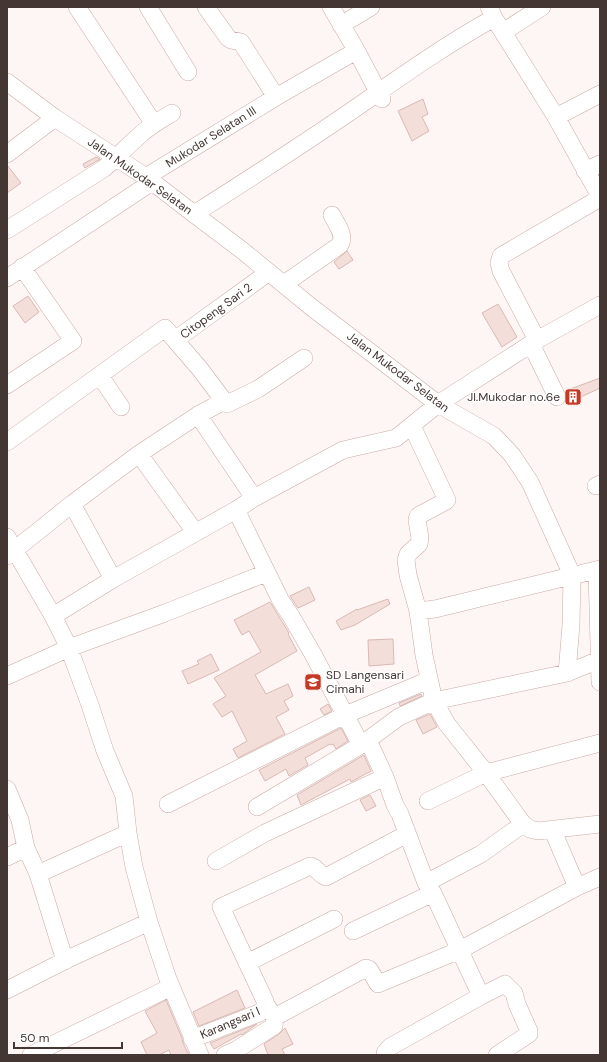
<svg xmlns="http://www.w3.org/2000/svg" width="607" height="1062" font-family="'DM Sans',sans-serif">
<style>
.building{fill:#f4ded9;stroke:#d9b9b3}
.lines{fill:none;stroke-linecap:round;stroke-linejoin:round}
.street-casing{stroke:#caaaa4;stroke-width:18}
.street{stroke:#fff;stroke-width:17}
.labels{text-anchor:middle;stroke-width:3;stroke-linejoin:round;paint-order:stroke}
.street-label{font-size:12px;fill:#433633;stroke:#fff}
.poi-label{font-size:12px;fill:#433633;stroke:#fff;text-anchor:end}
</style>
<rect width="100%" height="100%" fill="#fdf6f5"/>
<path class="building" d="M423 99 428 114 422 117 429 131 412 141 398 111Z
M96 157 100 159 85 168 83 164Z
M7 165 21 183 7 193Z
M347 251 353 260 339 269 334 262Z
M28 296 39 312 25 323 13 306Z
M498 304 517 337 502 347 482 313Z
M600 378V388L568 403 565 391Z
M309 587 315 600 298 608 290 596Z
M388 599 390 604 355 625 341 630 336 621 357 609V610Z
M270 602 289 633 288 634 297 651 255 675 266 694 288 684 293 696 284 701 289 710 276 717 285 734 238 758 233 749 247 741 232 711 222 717 213 704 226 696 214 678 261 652 249 631 242 635 234 620Z
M393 639 394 664 369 666 368 640Z
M211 654 219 670 188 684 182 671 199 664 197 661Z
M421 694 422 696 400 706 399 703Z
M328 704 332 711 324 715 320 709Z
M430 714 437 727 423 734 416 720Z
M341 728 348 741 336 749 333 744 331 745 330 744 305 758 308 765 289 776 286 769 265 781 259 770Z
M364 755 371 771 351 782 350 779 301 805 297 795Z
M370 795 376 806 366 811 360 800Z
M237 990 245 1008 199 1026 193 1012Z
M166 1000 182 1038 183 1043 189 1055H171L169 1050 159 1055H147L141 1042 157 1033 145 1011Z
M257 1024 242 1035 241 1034 214 1049 210 1043Z
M285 1028 293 1044 282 1049 285 1055H268L264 1044 279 1034Z"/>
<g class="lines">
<defs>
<path id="street" d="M77 7 154 124
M148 7 188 72
M206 7 228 38 231 40 241 42 276 97
M331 7 355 48 382 99
M489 7 494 18 556 117 600 196
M341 25 371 7
M503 32 542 7
M7 82 55 118 146 177 194 214 243 251 310 306 438 404 494 436 512 455 530 482 572 575 571 625 567 673 434 701 399 717 361 745 314 656 291 616 281 601 236 510
M556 117 600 94
M7 154 55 118
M585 171 600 164
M146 177 276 97 356 51
M194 214C246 181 297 148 347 114 395 81 443 46 494 18
M7 230 103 169C116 159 126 147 139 136 149 126 161 120 172 113
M7 278 152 182
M284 284 340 245C346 235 336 224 332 215
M175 340 200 369 224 401
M537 340 501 271 499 263 501 256 600 198
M531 344 557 397
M100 376 121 407
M7 385 73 341 22 267
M198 415 254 498
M412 426 447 500 446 501 418 516 417 520 420 538 419 544 408 554 406 560 408 575 418 611 424 655 434 701 447 724 486 773 523 824 530 829 538 831 600 824
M7 442 165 328 175 340 269 272
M139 454 195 532
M596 486 600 484
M72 504 113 579
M7 537 53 616 69 648 90 705 105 751 124 796 128 833 134 867 149 922 168 979 200 1055
M7 556 72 504 139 454 198 415 224 401 227 404 258 389 304 358
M597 570 600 682
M418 611 435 609 600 569
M53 616 113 579 236 510 254 498 343 450 396 438 438 404 537 340 600 305
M567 673 599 660
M7 676 69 648 165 613 266 573
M368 740 385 777 395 805 400 814 426 883 433 893 481 996
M7 789 20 820 26 848 38 874 65 961
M428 801 486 773 600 743
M168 804 345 715 429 680
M257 807 361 745
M552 829 577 887
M7 857 26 848
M216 861 265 833 385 777
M38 874 128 833
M426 883 481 854 523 824
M353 931 433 893
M247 963 334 919
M7 990 70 958 149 922
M275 1017 366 968 369 969 378 984 460 950 577 887 600 877
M192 1039 259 1013 264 1009 266 1005
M31 1055 171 987
M225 1055 236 1050 274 1026 275 1017 266 1005 265 1001 221 907 310 866C317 867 319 875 326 877L407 834
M385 1055V1053L390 1047 481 996 505 984 514 993 517 1004 529 1031V1034L497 1055"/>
</defs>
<use href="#street" class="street-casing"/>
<use href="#street" class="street"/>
</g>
<defs>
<symbol id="building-square" viewBox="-11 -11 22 22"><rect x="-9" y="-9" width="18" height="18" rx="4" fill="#c53924" stroke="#fff"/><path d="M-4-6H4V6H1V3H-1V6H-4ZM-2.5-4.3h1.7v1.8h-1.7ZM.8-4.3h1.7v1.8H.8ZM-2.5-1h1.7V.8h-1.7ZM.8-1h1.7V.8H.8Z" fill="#fff"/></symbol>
<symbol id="school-square" viewBox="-11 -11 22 22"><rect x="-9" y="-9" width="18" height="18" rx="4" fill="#c53924" stroke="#fff"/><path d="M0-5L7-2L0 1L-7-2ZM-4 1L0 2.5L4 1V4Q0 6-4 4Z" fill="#fff"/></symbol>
</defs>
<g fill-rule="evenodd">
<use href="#building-square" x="563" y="387" width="20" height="20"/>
<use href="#school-square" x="303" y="672" width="20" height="20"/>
</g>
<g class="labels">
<g class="street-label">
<text transform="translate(211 137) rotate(-32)" y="4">Mukodar Selatan III</text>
<text transform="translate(140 176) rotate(35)" y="4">Jalan Mukodar Selatan</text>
<text transform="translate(216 311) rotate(-36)" y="4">Citopeng Sari 2</text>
<text transform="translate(398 372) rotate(37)" y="4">Jalan Mukodar Selatan</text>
<text transform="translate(230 1023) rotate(-23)" y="4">Karangsari I</text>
</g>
<g class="poi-label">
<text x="560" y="401">Jl.Mukodar no.6e</text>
<text x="326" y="679" text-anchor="start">SD Langensari<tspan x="326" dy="14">Cimahi</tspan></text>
</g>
</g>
<rect width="607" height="1062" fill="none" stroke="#433633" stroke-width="16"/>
<path d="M14 1042v6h108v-6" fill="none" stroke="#433633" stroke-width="2"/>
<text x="20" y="1042" font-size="12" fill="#433633" stroke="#ffffff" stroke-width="3" paint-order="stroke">50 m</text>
</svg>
